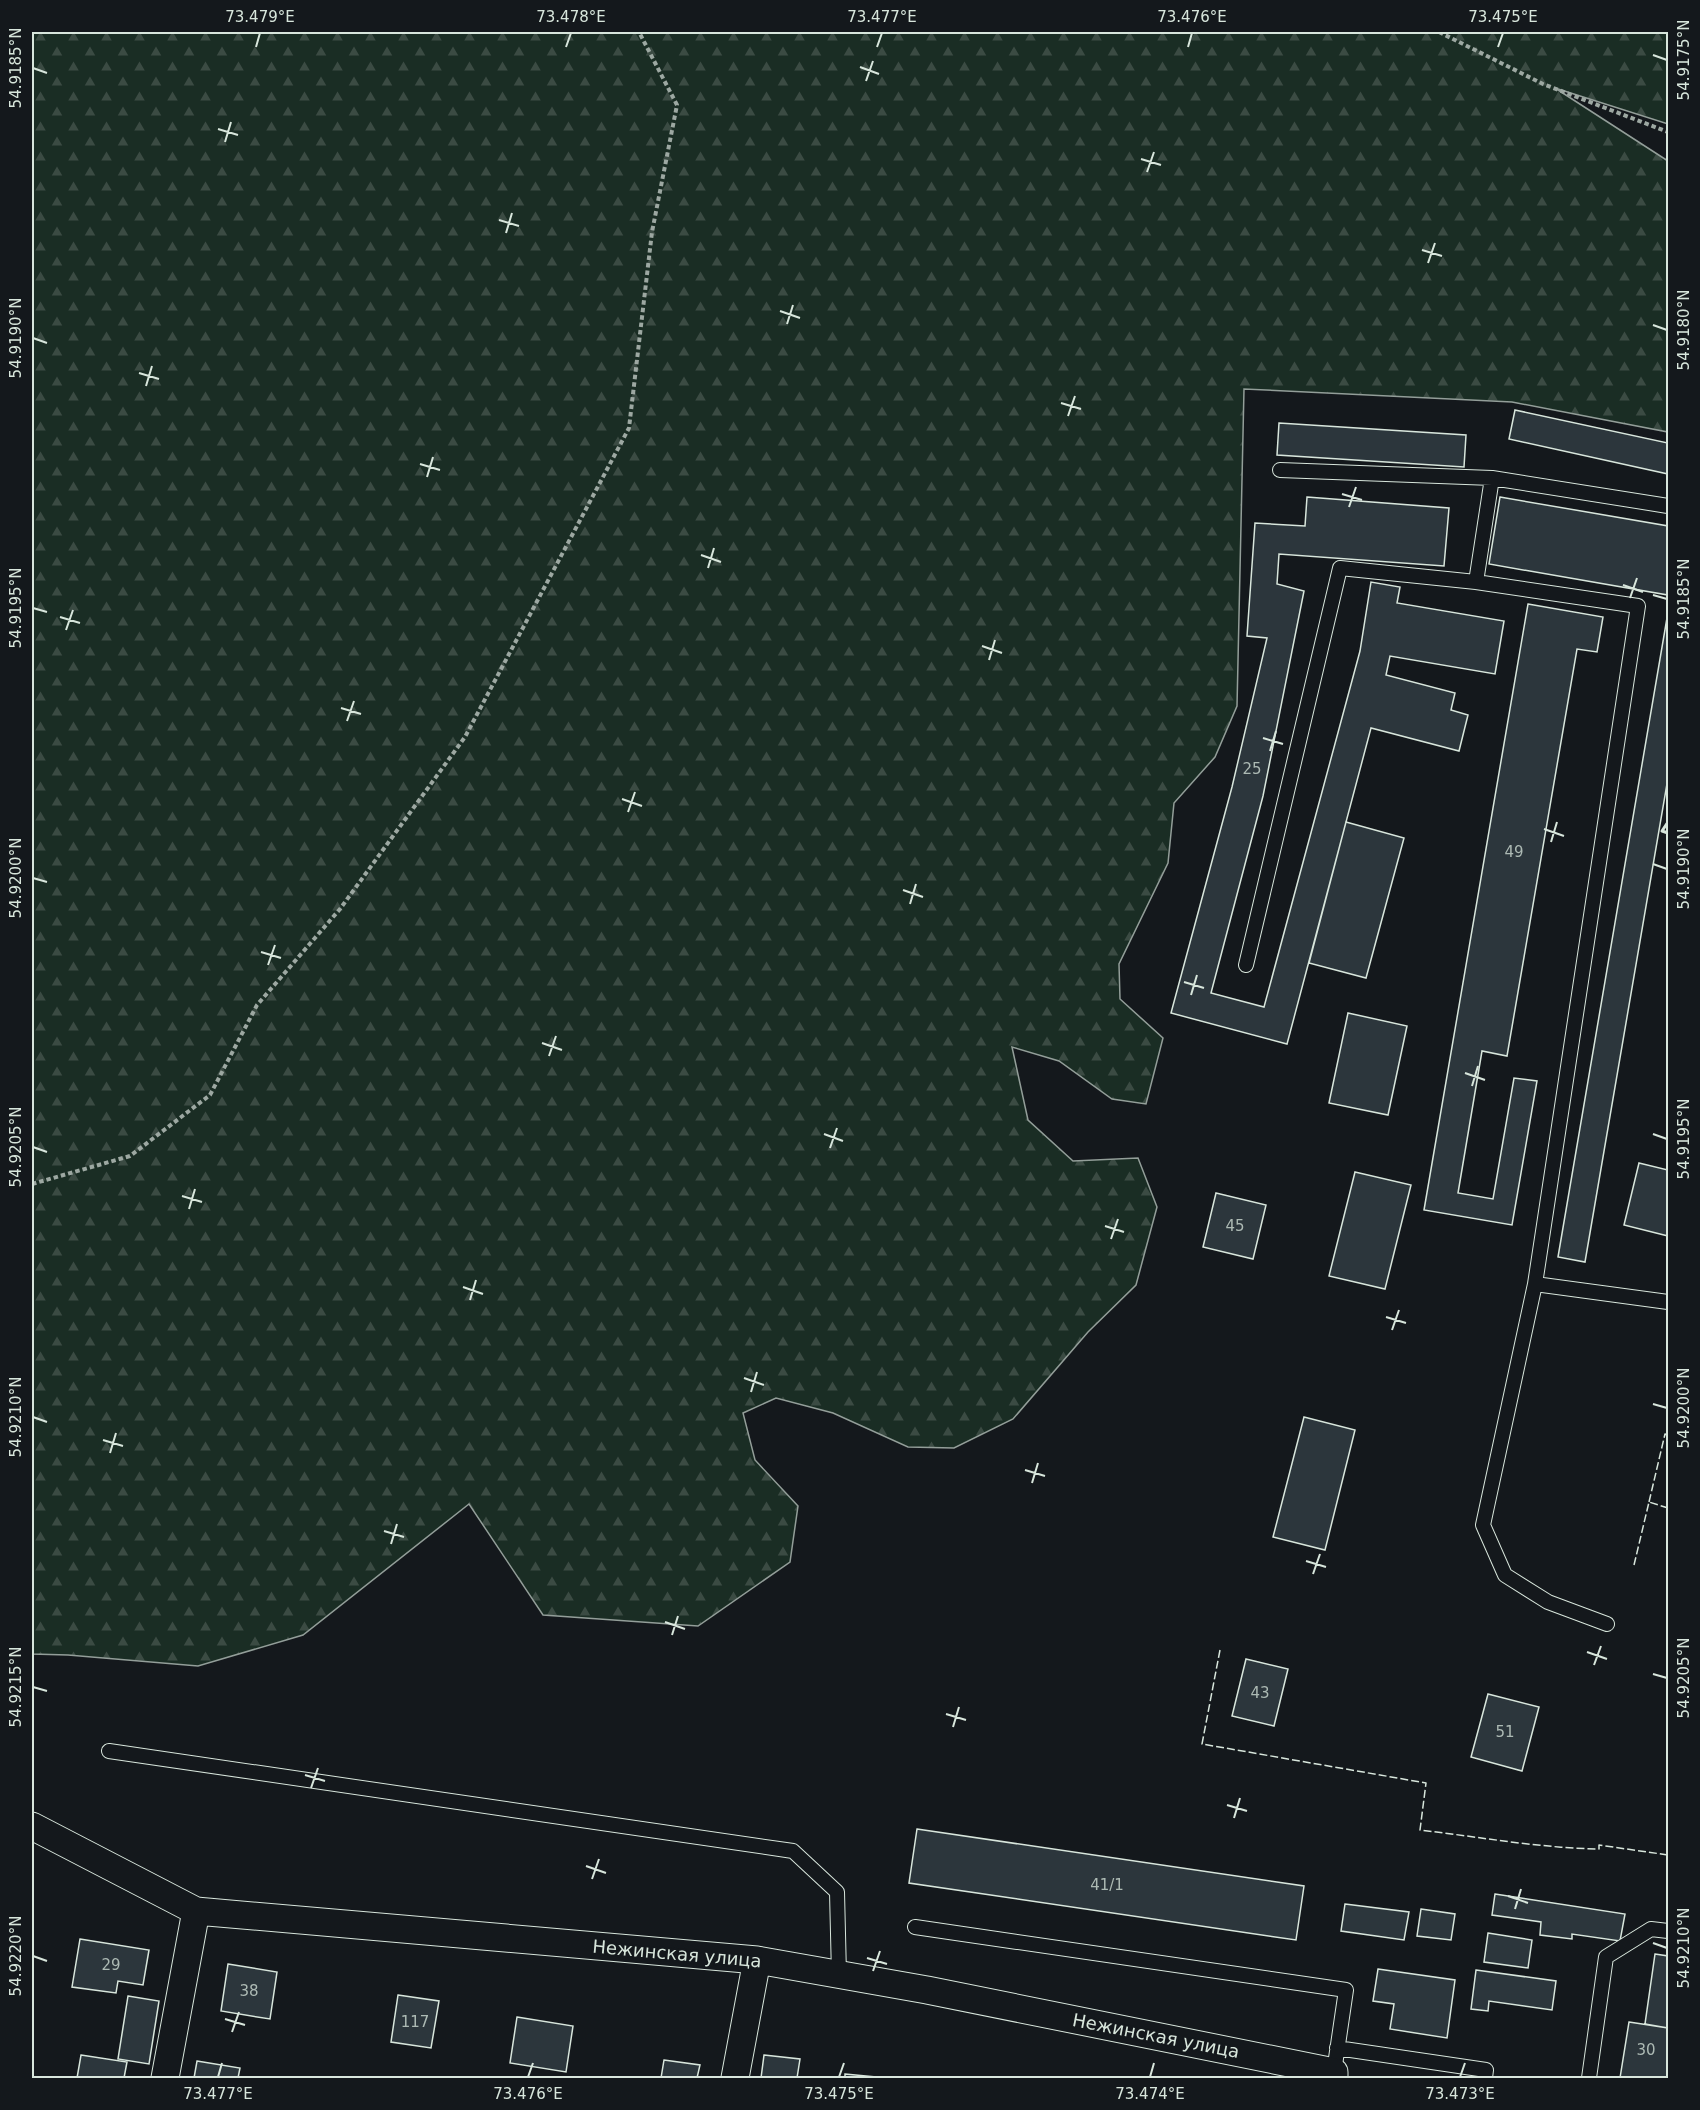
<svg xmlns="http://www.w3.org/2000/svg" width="1700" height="2110" font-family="'DejaVu Sans',sans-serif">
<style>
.forest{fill:url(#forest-firs);stroke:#939e99;stroke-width:1.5}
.building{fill:#2c363c;stroke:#d8e6dc;stroke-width:1.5}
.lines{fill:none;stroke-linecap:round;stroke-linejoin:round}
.service-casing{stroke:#d8e6dc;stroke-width:16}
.minor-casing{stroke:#d8e6dc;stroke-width:29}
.path{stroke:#9da8a2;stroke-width:4;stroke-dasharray:4.5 3;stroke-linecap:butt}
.service{stroke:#14181c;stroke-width:14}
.minor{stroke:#14181c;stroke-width:27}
.fence{stroke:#d8e6dc;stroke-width:1.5;stroke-dasharray:8 3;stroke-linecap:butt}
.wall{stroke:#d8e6dc;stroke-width:3}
.ticks{fill:none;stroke:#d8e6dc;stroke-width:2}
.labels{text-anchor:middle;stroke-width:4.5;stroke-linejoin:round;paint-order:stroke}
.number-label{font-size:15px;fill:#adbab4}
.street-label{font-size:18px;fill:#d8e6dc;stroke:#14181c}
.neatline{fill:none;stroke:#d8e6dc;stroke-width:2}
.ticks-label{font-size:15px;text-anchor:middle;fill:#d8e6dc}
</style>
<defs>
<pattern id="forest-firs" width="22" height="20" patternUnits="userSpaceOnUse" patternTransform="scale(1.5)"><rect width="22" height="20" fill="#1a2d24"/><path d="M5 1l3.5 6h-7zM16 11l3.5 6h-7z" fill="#3b4b43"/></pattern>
</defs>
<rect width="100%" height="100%" fill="#14181c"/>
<path class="forest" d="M32 32H1668V124L1555 88 1668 161V432L1512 402 1244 389 1237 706 1215 757 1174 803 1168 863 1119 964 1120 999 1163 1038 1146 1104 1112 1099 1059 1061 1012 1047 1028 1120 1073 1161 1138 1158 1157 1207 1136 1285 1088 1332 1013 1419 954 1448 908 1447 833 1413 776 1398 743 1413 755 1460 798 1506 790 1562 698 1626 543 1615 469 1504 303 1635 198 1666 68 1655 32 1654Z"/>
<path class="building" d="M1515 410 1668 443V474L1509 439Z
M1279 423 1466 435 1464 467 1277 455Z
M1307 497 1449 508 1444 566 1279 554 1277 584 1304 591 1263 796 1211 993 1264 1007 1360 651 1371 582 1400 587 1397 603 1504 621 1495 674 1390 656 1386 675 1455 693 1451 710 1468 715 1459 751 1371 728 1287 1044 1171 1013 1232 787 1267 638 1247 636 1255 523 1305 526Z
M1500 497 1668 526V595L1489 564Z
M1528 604 1603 617 1597 652 1577 649 1507 1056 1482 1051 1458 1193 1493 1199 1514 1078 1537 1081 1512 1225 1424 1210Z
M1668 612V778L1585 1262 1558 1257Z
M1346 822 1404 838 1366 978 1309 963Z
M1348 1013 1407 1026 1388 1115 1329 1103Z
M1639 1163 1668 1170V1236L1624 1225Z
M1355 1172 1411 1185 1385 1289 1329 1276Z
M1216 1193 1266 1205 1253 1259 1203 1247Z
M1304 1417 1355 1430 1325 1550 1273 1537Z
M1246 1659 1288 1669 1274 1726 1232 1716Z
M1488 1694 1539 1707 1522 1771 1471 1757Z
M917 1829 1304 1886 1296 1940 909 1883Z
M1495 1894 1625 1914 1620 1941 1572 1934V1939L1540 1935 1541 1922 1492 1915Z
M1345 1904 1409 1912 1404 1940 1341 1931Z
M1421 1909 1455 1914 1451 1940 1417 1936Z
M1488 1933 1532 1940 1528 1968 1484 1962Z
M80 1939 149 1950 143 1985 118 1981 116 1993 72 1987Z
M1655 1954 1668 1956V2028L1645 2024Z
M228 1964 277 1972 270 2019 221 2011Z
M1378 1969 1455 1980 1447 2038 1390 2029 1394 2004 1373 2001Z
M1476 1970 1556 1981 1552 2010 1489 2001 1488 2011 1471 2009Z
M398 1995 439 2001 431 2048 391 2042Z
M128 1996 159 2001 149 2064 118 2059Z
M517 2017 573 2026 566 2072 510 2063Z
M1629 2022 1668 2028V2078H1620Z
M81 2055 127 2062 124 2078H77Z
M764 2055 800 2059 797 2078H761Z
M664 2060 700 2065 697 2078H661Z
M197 2061 240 2068 238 2078H194Z
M845 2074 887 2078H845Z"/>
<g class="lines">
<defs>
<path id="service" d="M1280 470 1492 478 1668 506
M1476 582 1492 478
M1246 965 1340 568 1476 582 1638 606 1535 1284 1483 1525 1505 1575 1548 1602 1607 1624
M1535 1284 1668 1302
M109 1751 793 1851 837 1892 839 1975
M915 1927 1346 1990 1334 2072
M1337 2048 1486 2070 1485 2078
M1589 2078 1606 1957 1651 1929 1668 1931"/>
<path id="minor" d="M32 1826 196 1911 757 1960 927 1990 1334 2072V2078
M165 2078 196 1911
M735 2078 757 1960"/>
</defs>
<use href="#service" class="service-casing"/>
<use href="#minor" class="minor-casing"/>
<path class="path" d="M1439 32 1543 84 1668 132
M32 1184 130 1156 210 1095 257 1005 340 909 465 737 629 428 652 232 677 105 639 32"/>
<use href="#service" class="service"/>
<use href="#minor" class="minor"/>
<path class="fence" d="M1649 1502 1665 1434 1668 1435
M1634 1565 1649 1502 1668 1508
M1220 1650 1202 1744 1426 1783 1420 1830C1480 1837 1539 1848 1599 1849V1845L1668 1855"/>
<path class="wall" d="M1668 822 1662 831 1668 833"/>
</g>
<path class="ticks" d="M256 47 260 33M566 47 571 33M877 47 882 33M1188 47 1192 33M1498 47 1503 33M1653 55 1667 60M860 67 879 74M33 68 47 73M866 81 873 61M218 129 238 135M225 142 231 122M1141 159 1161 165M1147 172 1154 152M499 220 519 226M506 233 512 213M1422 250 1442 256M1428 263 1435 243M780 311 800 318M787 324 793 305M1653 325 1667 330M33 338 47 343M139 373 159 379M146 386 152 366M1061 403 1081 409M1068 416 1075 396M420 464 440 470M427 477 433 457M1342 494 1362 500M1349 507 1356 487M701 555 721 562M708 568 714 548M1623 585 1643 592M1653 595 1667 599M1630 598 1637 578M33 608 47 612M60 617 80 623M66 630 73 610M982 646 1002 653M989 660 995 640M341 708 361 714M347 721 354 701M1263 738 1283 744M1270 751 1276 731M622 799 642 806M628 812 635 792M1544 829 1564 836M1551 842 1557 822M1653 864 1667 869M33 878 47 882M903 890 923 897M910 904 916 884M261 952 281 958M268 965 275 945M1184 982 1204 988M1191 995 1197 975M542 1043 562 1050M549 1056 556 1036M1465 1073 1485 1080M1472 1086 1478 1066M824 1134 843 1141M1653 1134 1667 1139M33 1147 47 1152M830 1148 837 1128M182 1196 202 1202M189 1209 195 1189M1105 1226 1124 1232M1111 1239 1118 1219M463 1287 483 1294M470 1300 476 1280M1386 1317 1406 1323M1392 1330 1399 1310M744 1378 764 1385M751 1392 757 1372M1653 1404 1667 1408M33 1417 47 1422M103 1440 123 1446M110 1453 116 1433M1025 1470 1045 1476M1032 1483 1038 1463M384 1531 404 1537M391 1544 397 1524M1306 1561 1326 1567M1313 1574 1320 1554M665 1622 685 1629M672 1635 678 1616M1587 1652 1607 1659M1594 1665 1601 1646M1653 1674 1667 1678M33 1687 47 1691M946 1714 966 1720M953 1727 959 1707M305 1775 325 1781M311 1788 318 1768M1227 1805 1247 1811M1234 1818 1240 1798M586 1866 606 1873M592 1879 599 1859M1508 1896 1528 1903M1515 1909 1521 1889M1653 1943 1667 1948M33 1956 47 1961M867 1958 887 1964M873 1971 880 1951M225 2019 245 2025M232 2032 239 2012M218 2077 222 2063M528 2077 533 2063M839 2077 844 2063M1150 2077 1154 2063M1460 2077 1465 2063"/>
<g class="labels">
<g class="number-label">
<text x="1252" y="774">25</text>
<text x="1514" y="857">49</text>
<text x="1235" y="1231">45</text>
<text x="1260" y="1698">43</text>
<text x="1505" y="1737">51</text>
<text x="1107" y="1890">41/1</text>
<text x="111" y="1970">29</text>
<text x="249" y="1996">38</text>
<text x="415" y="2027">117</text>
<text x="1646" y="2055">30</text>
</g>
<g class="street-label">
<text transform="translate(677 1954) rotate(5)" y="6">Нежинская улица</text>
<text transform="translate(1156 2036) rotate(11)" y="6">Нежинская улица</text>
</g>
</g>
<rect width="1700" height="2110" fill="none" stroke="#14181c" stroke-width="66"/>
<rect x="33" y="33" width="1634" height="2044" class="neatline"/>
<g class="ticks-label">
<text x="260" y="22">73.479°E</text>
<text x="571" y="22">73.478°E</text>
<text x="882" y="22">73.477°E</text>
<text x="1192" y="22">73.476°E</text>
<text x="1503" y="22">73.475°E</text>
<text transform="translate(1684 60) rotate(-90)" y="5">54.9175°N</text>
<text transform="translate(16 68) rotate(-90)" y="5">54.9185°N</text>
<text transform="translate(1684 330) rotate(-90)" y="5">54.9180°N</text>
<text transform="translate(16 338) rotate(-90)" y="5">54.9190°N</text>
<text transform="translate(1684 599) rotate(-90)" y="5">54.9185°N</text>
<text transform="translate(16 608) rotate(-90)" y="5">54.9195°N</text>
<text transform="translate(1684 869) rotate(-90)" y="5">54.9190°N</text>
<text transform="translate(16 878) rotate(-90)" y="5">54.9200°N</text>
<text transform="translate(1684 1139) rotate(-90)" y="5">54.9195°N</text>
<text transform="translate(16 1147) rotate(-90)" y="5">54.9205°N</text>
<text transform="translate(1684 1408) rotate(-90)" y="5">54.9200°N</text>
<text transform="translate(16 1417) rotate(-90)" y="5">54.9210°N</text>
<text transform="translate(1684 1678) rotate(-90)" y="5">54.9205°N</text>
<text transform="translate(16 1687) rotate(-90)" y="5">54.9215°N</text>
<text transform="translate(1684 1948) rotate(-90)" y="5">54.9210°N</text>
<text transform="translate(16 1956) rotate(-90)" y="5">54.9220°N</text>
<text x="218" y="2099">73.477°E</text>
<text x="528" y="2099">73.476°E</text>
<text x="839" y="2099">73.475°E</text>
<text x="1150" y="2099">73.474°E</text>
<text x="1460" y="2099">73.473°E</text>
</g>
</svg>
